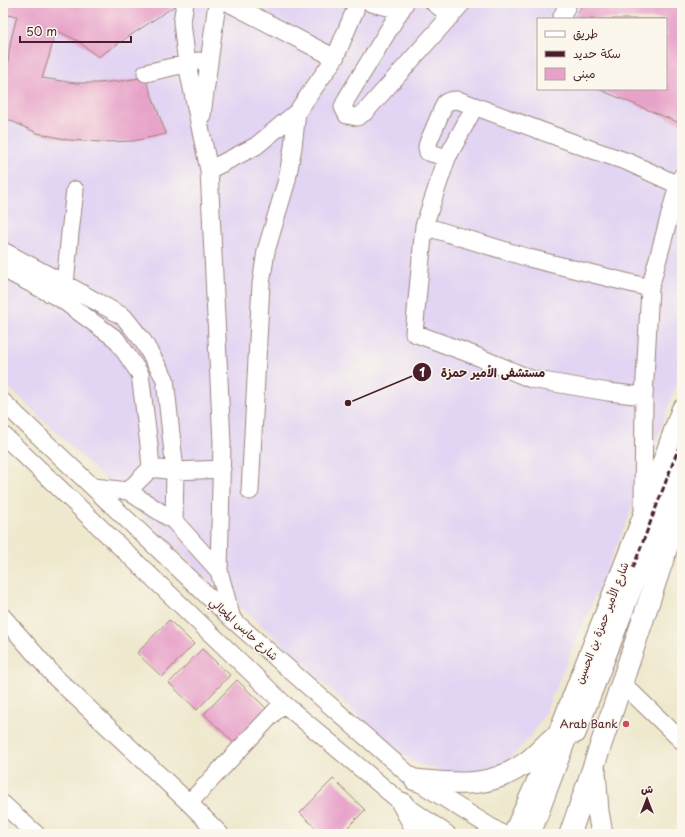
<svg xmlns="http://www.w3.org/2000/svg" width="685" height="837" font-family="'Playpen Sans','Playpen Sans Arabic',sans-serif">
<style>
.built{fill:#e2d4f3;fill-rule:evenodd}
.building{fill:#e7a2c9}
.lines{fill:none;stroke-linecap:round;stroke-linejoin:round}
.minor-casing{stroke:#9c847c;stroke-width:19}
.major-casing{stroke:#9c847c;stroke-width:23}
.minor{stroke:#fff;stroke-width:17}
.major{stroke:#fff;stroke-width:21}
.rail{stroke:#4a1f2b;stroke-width:3;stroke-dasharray:6 3;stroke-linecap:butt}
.poi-dot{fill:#d1495b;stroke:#fbf7ec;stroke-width:1.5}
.labels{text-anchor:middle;stroke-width:3;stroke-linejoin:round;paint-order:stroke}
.street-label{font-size:11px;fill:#4a1f2b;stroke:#fbf7ec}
.poi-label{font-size:11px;fill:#4a1f2b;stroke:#fbf7ec;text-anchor:end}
.leader{fill:none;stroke:#4a1f2b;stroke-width:1.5}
.callout-dot{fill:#4a1f2b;stroke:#fbf7ec;stroke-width:1.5}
.mark-label{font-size:12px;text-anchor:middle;font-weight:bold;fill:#fff}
.callout-label{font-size:12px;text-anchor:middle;font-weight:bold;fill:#4a1f2b;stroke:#fbf7ec;stroke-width:3;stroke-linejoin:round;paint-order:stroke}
</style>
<rect width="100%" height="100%" fill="#fbf7ec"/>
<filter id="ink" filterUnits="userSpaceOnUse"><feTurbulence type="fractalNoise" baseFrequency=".025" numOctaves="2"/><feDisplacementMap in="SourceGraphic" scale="8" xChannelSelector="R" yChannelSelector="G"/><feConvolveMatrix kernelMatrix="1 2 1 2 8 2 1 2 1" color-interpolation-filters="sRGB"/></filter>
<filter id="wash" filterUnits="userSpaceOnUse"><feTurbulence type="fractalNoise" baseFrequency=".012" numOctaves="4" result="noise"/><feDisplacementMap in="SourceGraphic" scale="16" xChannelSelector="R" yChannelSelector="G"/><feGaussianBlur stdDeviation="0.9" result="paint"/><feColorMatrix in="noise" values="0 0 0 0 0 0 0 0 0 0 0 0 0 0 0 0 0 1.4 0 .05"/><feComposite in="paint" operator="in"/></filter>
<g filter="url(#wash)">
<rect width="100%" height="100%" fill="#eee8cd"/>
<path class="built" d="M3 3H682V369L628 519 545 713 533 733 519 749 504 763 483 771 464 773 442 771 415 763 390 746 273 635 207 579 128 501 3 382ZM538 19H666V89H538Z"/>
<g id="blocks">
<path class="building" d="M3 3H179L98 57 78 41 54 29 53 41 50 53 42 78 75 83H98L122 81 145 77 166 134 133 141 101 142 69 140 37 133 3 117V62L8 65 9 52 11 40 17 16 3 15Z
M583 3H672L682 7V124L598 89H666V19H575Z
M169 620 194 644 162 677 137 653Z
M202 649 230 675 197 710 169 683Z
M237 680 268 710 235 744 204 714Z
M333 779 365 810 341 834H322L300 813Z"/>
</g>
</g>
<g filter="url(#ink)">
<use href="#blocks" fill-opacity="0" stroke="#9c847c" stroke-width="1"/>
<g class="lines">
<defs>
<path id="minor" d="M185 3 182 22 187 64 209 170 222 443 219 571
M229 3 335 58
M371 3 401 10
M405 3 347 98 343 107 347 115 357 117 365 112 462 3
M434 3 451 16
M561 19 568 3
M146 73 198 61
M475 106 447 158 424 226 414 333 476 356 531 379 608 392 644 396
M202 115 217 3
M447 158 428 152 427 147 428 143 445 103C450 100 453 100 458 100L590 149 628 162 678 185
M209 170 256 146 297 112 335 58 355 10 356 3
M424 226 529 258 650 288
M3 251 65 284 124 317 143 341 165 379 175 471 174 521
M3 269 61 299 116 339 140 374 149 445 151 468 128 491
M65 284 70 233 75 190
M3 402 233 620 415 780 502 834
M3 435 59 488 283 703 402 803 447 834
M151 468 175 471 222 469
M94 487 128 491 174 521 219 571 232 619
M250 491 261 284 266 251 287 180 293 147 297 112
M643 509 644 396 650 288 678 185 682 176
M3 617 56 678 189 803 220 834
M622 683 682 741
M577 734 657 527 682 459
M189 803 283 703
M3 804 36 834
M532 834 575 719"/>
<path id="major" d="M595 771 598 811 602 834
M415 780C458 784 490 789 527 762 536 755 544 746 552 739
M402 803 419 834
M515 834 517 827 559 733 643 518 682 410
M570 834C609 724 645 613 682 502"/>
</defs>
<use href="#minor" class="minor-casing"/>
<use href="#major" class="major-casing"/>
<use href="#minor" class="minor"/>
<use href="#major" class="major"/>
<path class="rail" d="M633 568 682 439"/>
</g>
</g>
<circle class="poi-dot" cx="626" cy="724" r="4"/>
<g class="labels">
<g class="street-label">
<text transform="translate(602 623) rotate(-69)" y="4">شارع الأمير حمزة بن الحسين</text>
<text transform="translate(244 629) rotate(42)" y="4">شارع حابس المجالي</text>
</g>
<g class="poi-label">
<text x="618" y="728">Arab Bank</text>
</g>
</g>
<path class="leader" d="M348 403L422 372"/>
<g class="callout-dot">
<circle cx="348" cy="403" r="4"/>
<circle cx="422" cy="372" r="10"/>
</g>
<g class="mark-label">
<text x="422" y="377">1</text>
</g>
<g class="callout-label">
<text x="493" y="377">مستشفى الأمير حمزة</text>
</g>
<rect width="685" height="837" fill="none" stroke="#fbf7ec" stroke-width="16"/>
<rect x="537" y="18" width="130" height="72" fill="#fbf7ec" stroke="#b4a19f"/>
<rect x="545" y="31" width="20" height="6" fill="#ffffff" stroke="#b4a19f"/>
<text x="573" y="38" font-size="12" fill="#4a1f2b">طريق</text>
<rect x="545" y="51" width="20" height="6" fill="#4a1f2b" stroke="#b4a19f"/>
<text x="573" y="58" font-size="12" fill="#4a1f2b">سكة حديد</text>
<rect x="545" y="68" width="20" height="12" fill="#e7a2c9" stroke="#b4a19f"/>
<text x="573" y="78" font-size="12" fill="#4a1f2b">مبنى</text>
<g transform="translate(647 799)" stroke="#fbf7ec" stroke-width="3" paint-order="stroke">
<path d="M0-3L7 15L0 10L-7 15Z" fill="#4a1f2b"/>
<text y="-6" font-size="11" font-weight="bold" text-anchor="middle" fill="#4a1f2b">ش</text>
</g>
<path d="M20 36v6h111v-6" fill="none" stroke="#4a1f2b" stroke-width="2"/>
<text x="26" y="36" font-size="12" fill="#4a1f2b" stroke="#fbf7ec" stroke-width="3" paint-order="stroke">50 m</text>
</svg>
